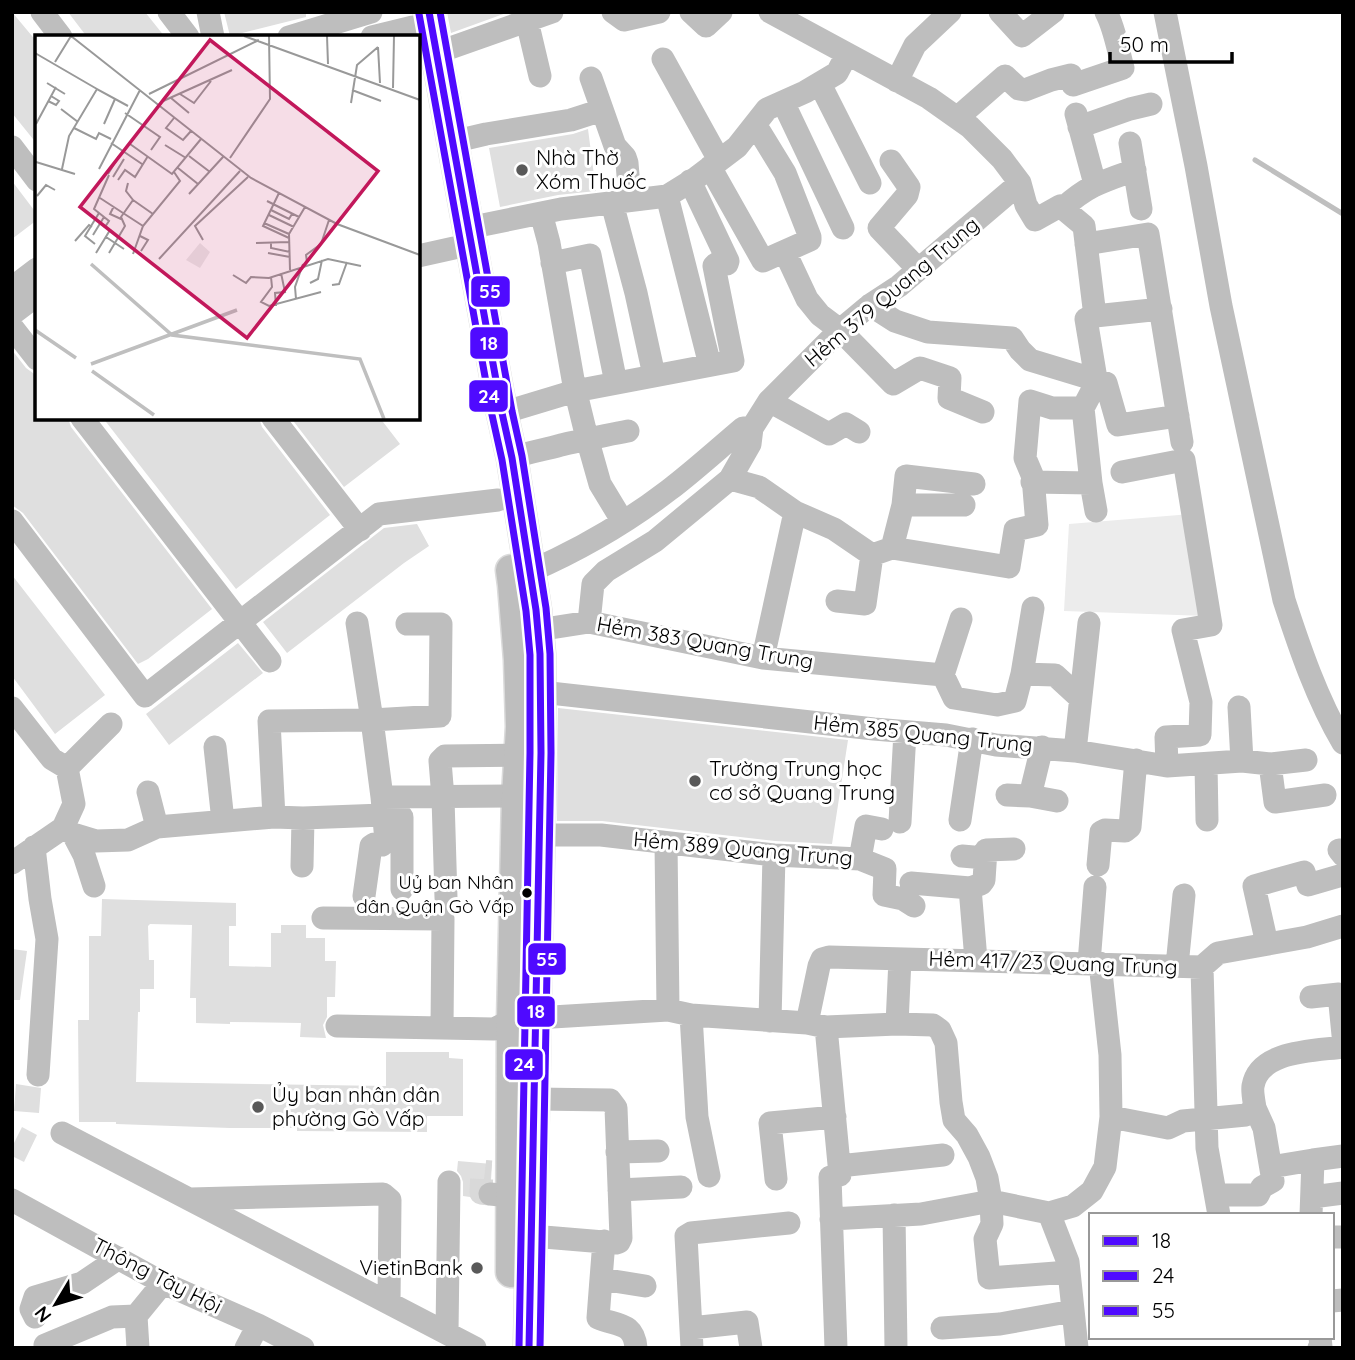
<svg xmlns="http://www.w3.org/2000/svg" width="1355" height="1360" font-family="Quicksand,sans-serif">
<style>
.green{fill:#ececec}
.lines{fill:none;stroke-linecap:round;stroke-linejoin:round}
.stream{stroke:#bfbfbf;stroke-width:5}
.building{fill:#dfdfdf}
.minor-tunnel{stroke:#d9d9d9;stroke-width:23;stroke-dasharray:23 11;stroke-linecap:butt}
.major-casing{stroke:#dbdbdb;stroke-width:33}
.minor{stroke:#bebebe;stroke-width:23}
.major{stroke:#bebebe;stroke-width:30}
.bus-1-casing{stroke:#fff;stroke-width:12}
.bus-2-casing{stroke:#fff;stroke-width:12}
.bus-3-casing{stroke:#fff;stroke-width:12}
.bus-1{stroke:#4f0aff;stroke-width:7}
.bus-2{stroke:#4f0aff;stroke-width:7}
.bus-3{stroke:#4f0aff;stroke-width:7}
.poi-dot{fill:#595959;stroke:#fff;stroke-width:2.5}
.bus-dot{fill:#000;stroke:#fff;stroke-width:2.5}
.labels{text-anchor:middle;stroke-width:6;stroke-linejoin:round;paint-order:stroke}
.bus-label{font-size:19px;fill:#000;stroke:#fff;text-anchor:end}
.poi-label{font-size:21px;fill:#000;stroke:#fff;text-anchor:start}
.street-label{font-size:21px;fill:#000;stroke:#fff}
.inset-river{fill:none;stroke:#bfbfbf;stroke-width:3.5}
.inset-road{fill:none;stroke:#999;stroke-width:2}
.view{fill:#c2185b;fill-opacity:0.15;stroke:#c2185b;stroke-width:3.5}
.inset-edge{fill:none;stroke:#000;stroke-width:3.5}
.line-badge{stroke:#fff;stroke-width:2.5}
.badge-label{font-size:19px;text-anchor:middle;font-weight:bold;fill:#fff}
</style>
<rect width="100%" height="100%" fill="#fff"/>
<path class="green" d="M1191 514 1206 616 1064 611 1069 524Z"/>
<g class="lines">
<path class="stream" d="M1255 160 1343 214"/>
</g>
<path class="building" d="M12 12 37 42V144L12 113Z
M68 12H145L165 37H87Z
M224 12H306V17L230 36Z
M447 12H509L451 33Z
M588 129 596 191 558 195 500 207 489 148 573 134Z
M12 181 37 214V220L12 239Z
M12 350 26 368 37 376V418H68L71 427 212 609 148 659 138 664 23 513 12 505Z
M103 418H259L262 427 330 515 236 589Z
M291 418H380L400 444 344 487Z
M417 524 429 546 404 563 287 653 263 622 384 528Z
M12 575 105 695 55 734 12 676Z
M238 643 263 673 169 745 146 714Z
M558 708 848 740 832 844 775 841 602 821H557Z
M102 899 236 903V926H229V966L271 967V933H281V925H306V938H325V961H336L335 997H327V1017L323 1025 326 1038 300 1037 301 1023 230 1022V1024L196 1023V998H190L192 925 150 924 148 926 149 960H154V989H140V1012H138L136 1082 386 1086V1052H449V1058L463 1059V1116H427V1132L297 1131V1128H230L116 1124V1122H79L78 1020H89V936H101Z
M12 949 27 951 20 1000H12Z
M16 1084 41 1088 39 1113 14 1111Z
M22 1127 37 1135 24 1162 12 1156V1147Z
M458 1161 492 1164 491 1180 485 1181 479 1185 476 1192 477 1198 463 1196V1182L461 1176 457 1171Z"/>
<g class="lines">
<path class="minor-tunnel" d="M490 1194 481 1193 482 1171 491 1172"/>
<defs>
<path id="major" d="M429 12 502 413 512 458 536 610 540 654 541 753 529 1348
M511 570 513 585 519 660 521 727 517 796 512 1020 511 1272"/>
</defs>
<use href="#major" class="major-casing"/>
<path class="minor" d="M42 12 61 37
M169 12 188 37
M208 12 213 37
M613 12 624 20 659 12
M691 12 706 26 721 12
M770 12 929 98 970 127 1002 159 1020 183 1026 205 1035 220 1060 206 1084 226 1095 316
M1000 12 1022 36 1053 12
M1165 12 1196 166 1221 306 1284 600C1300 649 1317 699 1343 743
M527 21 540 76
M289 37 371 12
M372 37 413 27
M436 53 552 12
M663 59 719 160
M591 78 615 146 625 157 627 163 630 200
M897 81 915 45 950 12
M820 84 870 183
M783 102 843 228
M1076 114 1095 184
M957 118 1005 76 1019 89 1025 90 1051 80 1071 75 1073 85 1123 68C1118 50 1115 29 1106 12
M1079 127 1130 109 1151 104
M452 142 486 134 571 120 602 110
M1130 143 1141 209
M12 147 37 180
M891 161 909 187 907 195 879 228 918 269
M710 167 763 261 810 240V237L785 173 755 124
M667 196 710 365
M612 203 636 293 654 375
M1063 208C1088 185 1104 181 1135 170
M541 213 549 243 574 385 587 438 600 484 623 522
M468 228 561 209 667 196 696 178 737 147 767 109 805 92 837 73 847 54
M1086 244 1148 234 1182 442
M785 252 807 299 820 315 840 330 893 384 920 368 950 378 949 398 983 412
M418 256 454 248
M552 263 590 255 616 383
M12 288 37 269
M870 305 895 321 928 332 1012 338 1020 350 1030 360 1106 383 1118 425 1178 416
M12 314 37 295
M12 327 37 359
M769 401 829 434 846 424 859 432
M502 413 575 391 733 361 714 266 716 264H727L728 261 690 181
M82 418 270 661
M273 418 360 530
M512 458C528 452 544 450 561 445 584 440 606 435 628 431
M1122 472 1184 460 1211 625 1183 630 1201 702 1200 735 1166 737 1167 766
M730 479 759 487 795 512 834 529 872 555 892 548 1009 567 1015 530 1037 525 1033 477 1025 458 1030 401 1052 408H1083
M1032 482 1091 483
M903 505H964
M1096 511 1091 483 1083 408 1092 391 1096 379 1086 319 1095 316 1161 309
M12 521 145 696 379 514 498 500
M892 548 903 505 906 476 974 484
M531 571C579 550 626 523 669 490 694 471 718 449 743 428H752L769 401 840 330 870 305 899 286 1020 183
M837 601 865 604 872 555
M589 622 593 584 606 571 655 541 730 479 750 444 752 428
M538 630 589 622 763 658 943 675 954 698 997 705 1015 701 1022 674 1033 608
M763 658 795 512
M1022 674 1055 675 1080 698
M943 675 961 619
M541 692 874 729 946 735 996 745 1075 751 1167 766 1242 761 1270 764 1306 760
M1239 707 1242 761
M12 708 52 759 67 768 111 724
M215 747 223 821
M1075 751 1089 623
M1206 764 1207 820
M1270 764 1275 802 1325 795
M148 792 157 827
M1007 795 1030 796 1057 801
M1030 796 1042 747
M382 797 372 720 440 716 441 624H407
M274 817 269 721 372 720 357 623
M960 820 972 739
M900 822 905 732
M63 828 74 804 67 768
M73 834 84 855 94 886
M540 835H601L774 855 860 859 885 869 884 895 903 899 914 906
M666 843 668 1010
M34 847 40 899 47 939 38 1075
M1339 850 1343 855
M962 856 985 858
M860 859 866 826 882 829
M12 863 63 828 73 834 96 841 128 840 157 827 274 817 303 818 383 815 402 817V889
M1098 865 1101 832 1105 830 1125 831 1130 827 1136 760
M302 866 303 818
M911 883 970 888 976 960
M970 888 981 884 984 880 986 850 1014 849
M364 896 371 846 374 844 382 845 386 841 382 797 517 796
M446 898 443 798 440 761 445 756 520 755
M323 918 443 919 442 1028
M1267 944 1254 886 1304 872 1308 885 1339 876
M1089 963 1095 887
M1100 963 1110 1055 1111 1117
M1177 966 1184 895
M1202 967 1207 1148 1219 1215
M1311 997 1339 994 1343 1035
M691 1015 697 1117 709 1176
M536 1018 668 1010 691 1015 807 1023 826 1027 897 1024 933 1025 940 1030 946 1043 951 1102 954 1120 967 1135 979 1157 987 1178 991 1201 1049 1213 1068 1262 1077 1348
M770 1021 774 855
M807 1023 819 966 822 959 829 957 1202 967 1218 953 1307 937 1343 926
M897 1024 900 959
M337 1026 494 1029 512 1020
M826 1027 840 1175 830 1177 836 1348
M62 1133 475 1348
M617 1152 658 1151
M839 1166 943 1155
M1271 1167 1313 1160
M776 1179 770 1123 835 1117
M619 1190 681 1187
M490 1194 511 1196
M1216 1195H1258L1262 1187 1273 1181 1264 1128 1255 1108
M1312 1197 1343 1193
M191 1199 383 1194 390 1200 389 1303
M12 1200 163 1283 258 1325 303 1348
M1049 1213 1073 1206 1092 1191 1105 1167 1111 1117 1168 1128 1183 1121 1246 1115 1255 1108C1254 1101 1252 1092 1253 1086 1259 1050 1315 1051 1343 1047
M894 1215 896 1348
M1311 1215 1313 1160 1343 1156
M831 1219 921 1214 991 1201 992 1224 985 1239 989 1278 1069 1272
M532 1236 616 1243 619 1242 621 1238 616 1108 610 1100 535 1099
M1332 1237H1343
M604 1241 601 1279 645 1286
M601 1279 598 1318C617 1326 634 1322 636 1348
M1332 1301 1343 1300
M136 1316 138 1348
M35 1317 31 1309 35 1297 82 1283 119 1258
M691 1328 747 1322 751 1348
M942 1328 1000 1324 1073 1311
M447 1333 449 1182
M45 1345 112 1317 136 1316 163 1283
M246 1348 258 1325
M692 1348 686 1236 691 1233 789 1223
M1319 1348 1321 1347 1320 1337"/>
<use href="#major" class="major"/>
<defs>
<path id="bus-1" d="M429 12 502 413 512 458 536 610 540 654 541 753 529 1348"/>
<path id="bus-2" d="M419 14 492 415 502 460 526 611 530 655V753L519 1348"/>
<path id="bus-3" d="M440 12 512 411 522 456 546 608 550 654 551 753 540 1348"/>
</defs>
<use href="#bus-1" class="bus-1-casing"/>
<use href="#bus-2" class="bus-2-casing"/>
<use href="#bus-3" class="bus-3-casing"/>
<use href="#bus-1" class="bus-1"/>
<use href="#bus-2" class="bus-2"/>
<use href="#bus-3" class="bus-3"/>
</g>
<g class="poi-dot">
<circle cx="522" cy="170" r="7"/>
<circle cx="695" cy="781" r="7"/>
<circle cx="258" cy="1107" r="7"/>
<circle cx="477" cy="1268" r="7"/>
</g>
<circle class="bus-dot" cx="527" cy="893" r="6"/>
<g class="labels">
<g class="bus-label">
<text x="514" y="889">Uỷ ban Nhân<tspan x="514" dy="24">dân Quận Gò Vấp</tspan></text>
</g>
<g class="poi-label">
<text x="536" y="165">Nhà Thờ<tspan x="536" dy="24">Xóm Thuốc</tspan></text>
<text x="709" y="776">Trường Trung học<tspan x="709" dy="24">cơ sở Quang Trung</tspan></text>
<text x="272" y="1102">Ủy ban nhân dân<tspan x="272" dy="24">phường Gò Vấp</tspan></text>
<text x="463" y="1275" text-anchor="end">VietinBank</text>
</g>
<g class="street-label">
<text transform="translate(892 292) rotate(-40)" y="7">Hẻm 379 Quang Trung</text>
<text transform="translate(705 643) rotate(10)" y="7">Hẻm 383 Quang Trung</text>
<text transform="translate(923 734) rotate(6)" y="7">Hẻm 385 Quang Trung</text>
<text transform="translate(743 849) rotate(5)" y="7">Hẻm 389 Quang Trung</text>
<text transform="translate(1053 963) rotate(2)" y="7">Hẻm 417/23 Quang Trung</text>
<text transform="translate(157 1276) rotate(27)" y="7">Thông Tây Hội</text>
</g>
</g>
<g transform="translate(35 35)">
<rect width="385" height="385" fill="#fff"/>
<path d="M165 208 175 217 165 233 151 225Z" fill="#ececec"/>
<path class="inset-river" d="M56 229 137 300 325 324 349 384M0 295 41 323M56 329 202 275M57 336 119 380"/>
<path class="inset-road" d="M36 1 216 143 302 189 385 220M209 1 385 65M292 1 293 29M343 12 345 48M0 18 62 54M20 27 36 1M12 48 30 59M358 53 359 1M317 55 346 66M114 59 224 5M145 59 159 68 176 46M136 63 154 78M13 66 21 70 24 66 16 61M126 67 197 35M316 68 322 30 343 12M26 74 43 87M90 78 125 102 116 115M139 83 131 93 148 105 156 96M1 89 21 52M69 89 80 64M39 93 61 104 64 98 76 104M76 108 107 129M95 109 137 139 166 104M130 110 151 123M154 121 175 137M195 123 235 64 234 1M1 127 40 139M143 133 163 149M27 134 34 101 62 54 93 71M64 134 105 55M73 139 84 121M78 142 89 124M83 145 90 135 100 142 113 121M244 158 228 191 254 203M154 159 188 122M2 161 11 150 20 155M65 163 108 191M98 165 118 179M232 166 264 182M79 171 75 179 86 184M236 175 254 184 257 179M234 180 259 192M229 188 254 199M58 200 69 182M105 201 113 205 106 216M71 202 89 214M168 205 160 191 213 142M40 206 54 190 57 192M221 208 254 207M236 208V213L255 217M60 209 50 201 64 178M61 218 75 195 70 192 74 186 59 174 74 140M74 218 90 191 86 182 98 165 91 156 93 148M233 218 255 222M98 219 108 191 145 146 139 137M124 224 205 136M272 227 271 220 286 209 294 185M255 235 254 199 270 172M198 240 211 248 216 242 234 243 293 224 326 231M236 242 237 252 226 267 234 271 286 257M275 248 283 244 287 225M297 250 304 249 312 227M261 264 260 252 268 229M241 271 240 258 250 257 246 238"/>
<path class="view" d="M175 5 343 136 212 303 45 172Z"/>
<rect width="385" height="385" class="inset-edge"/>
</g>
<g class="line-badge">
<rect x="470" y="275" width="41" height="33" rx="7" fill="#4f0aff"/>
<rect x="469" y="326" width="40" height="34" rx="7" fill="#4f0aff"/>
<rect x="468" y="379" width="41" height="34" rx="7" fill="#4f0aff"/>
<rect x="527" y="942" width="40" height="34" rx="7" fill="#4f0aff"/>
<rect x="516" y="995" width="40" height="33" rx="7" fill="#4f0aff"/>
<rect x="504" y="1048" width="40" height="33" rx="7" fill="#4f0aff"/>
</g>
<g class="badge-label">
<text x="490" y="298">55</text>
<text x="489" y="350">18</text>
<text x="489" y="403">24</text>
<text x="547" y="966">55</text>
<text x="536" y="1018">18</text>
<text x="524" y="1071">24</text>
</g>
<rect width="1355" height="1360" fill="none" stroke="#000000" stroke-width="28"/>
<rect x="1089" y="1213" width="245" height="126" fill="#ffffff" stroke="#999999" stroke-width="2"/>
<rect x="1103" y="1236" width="35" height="10" fill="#4f0aff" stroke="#999999" stroke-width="2"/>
<text x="1152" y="1248" font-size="21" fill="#000000">18</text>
<rect x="1103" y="1271" width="35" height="10" fill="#4f0aff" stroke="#999999" stroke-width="2"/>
<text x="1152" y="1283" font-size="21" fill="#000000">24</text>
<rect x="1103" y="1306" width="35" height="10" fill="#4f0aff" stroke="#999999" stroke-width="2"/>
<text x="1152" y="1318" font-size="21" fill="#000000">55</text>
<g transform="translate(56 1304) rotate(232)" stroke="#ffffff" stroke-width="5" paint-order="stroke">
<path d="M0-5L12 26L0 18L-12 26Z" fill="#000000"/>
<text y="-10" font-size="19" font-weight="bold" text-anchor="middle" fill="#000000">N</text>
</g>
<path d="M1110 52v10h122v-10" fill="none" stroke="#000000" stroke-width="3.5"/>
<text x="1120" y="52" font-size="21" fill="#000000" stroke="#ffffff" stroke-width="5" paint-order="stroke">50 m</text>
</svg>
